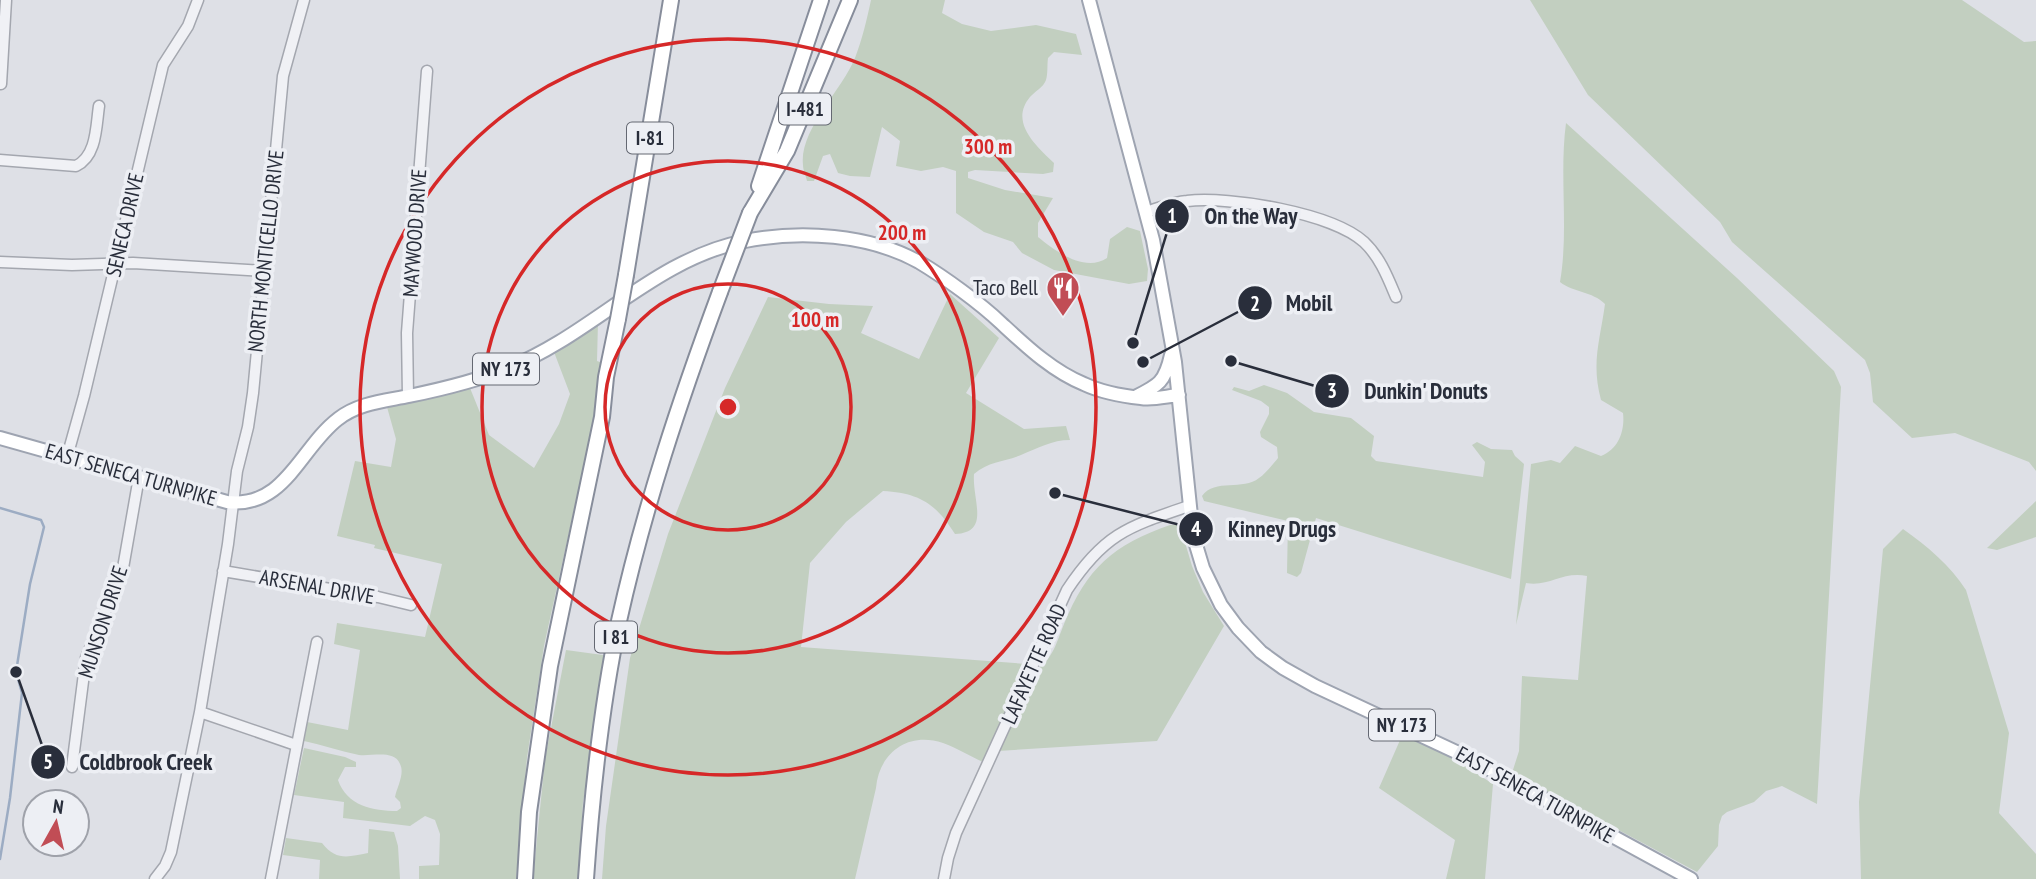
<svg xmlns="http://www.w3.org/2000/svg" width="2036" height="879" font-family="'PT Sans Narrow',sans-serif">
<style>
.green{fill:#c2cfc0}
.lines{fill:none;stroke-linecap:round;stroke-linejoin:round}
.stream{stroke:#9cacc3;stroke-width:2.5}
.minor-casing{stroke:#a4a7af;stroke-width:13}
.major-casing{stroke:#9ea4b1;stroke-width:16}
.highway-casing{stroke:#878d9b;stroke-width:18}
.minor{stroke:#f0f1f5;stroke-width:10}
.major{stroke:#fff;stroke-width:12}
.highway{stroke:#fff;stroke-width:14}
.highway-bridge-casing{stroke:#878d9b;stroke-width:18;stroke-linecap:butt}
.highway-bridge{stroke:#fff;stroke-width:14}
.ring{fill:none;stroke:#d62828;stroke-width:3.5}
.labels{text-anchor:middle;stroke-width:7;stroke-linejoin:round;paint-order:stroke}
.shield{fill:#edeff4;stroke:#646872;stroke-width:2}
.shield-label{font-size:19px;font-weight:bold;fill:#292e3b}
.street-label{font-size:21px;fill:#292e3b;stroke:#edeff4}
.poi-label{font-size:21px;fill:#292e3b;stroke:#edeff4;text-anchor:end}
.centre{fill:#d62828;stroke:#edeff4;stroke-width:3.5}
.ring-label{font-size:21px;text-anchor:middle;font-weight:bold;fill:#d62828;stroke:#edeff4;stroke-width:7;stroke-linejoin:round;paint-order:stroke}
.leader{fill:none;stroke:#292e3b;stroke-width:2.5}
.callout-dot{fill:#292e3b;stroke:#edeff4;stroke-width:2.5}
.mark-label{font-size:21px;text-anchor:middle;font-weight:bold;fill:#fff}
.callout-label{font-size:23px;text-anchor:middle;font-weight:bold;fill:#292e3b;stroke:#edeff4;stroke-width:7;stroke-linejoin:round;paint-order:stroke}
</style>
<rect width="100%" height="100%" fill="#dee0e6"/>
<path class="green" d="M871 0H945L942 13 962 24 991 31 1036 25 1076 34 1082 55 1054 52 1048 58C1047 65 1048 74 1046 80 1043 88 1035 91 1030 97 1009 122 1036 146 1054 163L1053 172 1043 174 975 170 968 172V178L1005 190 1053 198 1038 223V237C1055 251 1085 273 1107 258L1110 239 1127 227 1140 231 1148 269 1147 281 1129 284 1054 270 1022 253 1013 242 984 232 956 213V171L943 167 921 171 896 166 900 141 882 127 870 177 850 176 838 173 830 154 823 156 814 181H807C806 176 803 170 803 165 799 130 842 90 855 58 862 40 867 19 871 0Z
M1530 0H1962L2024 42 2036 41V471L2029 462 1955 433 1912 438 1873 402 1870 373 1865 360 1732 242 1720 222 1588 95Z
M1566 123 1737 278 1834 371 1841 387 1817 804 1782 786 1766 791 1754 802 1727 812 1722 816 1719 825 1718 846 1697 872 1512 773 1519 751 1522 676 1578 680 1587 576C1562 571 1550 587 1526 583L1516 625 1531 464 1551 460 1560 463 1575 446 1601 456C1619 449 1625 430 1623 413L1601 400C1591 363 1600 341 1605 304 1592 291 1574 293 1560 282 1569 230 1559 176 1566 123Z
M950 294 999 338 966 393 1024 429 1066 426 1070 440C1052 440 1038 448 1021 455 1004 462 989 461 974 474 972 501 991 532 955 534 936 504 920 493 883 491L846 522 810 563 801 647 1027 664 983 762C970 756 957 748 943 743 908 731 879 753 876 788L855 879H602L606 826 630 658 668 534 725 388 768 297 829 304 873 306 861 333 919 359Z
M598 322 597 361 606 364 544 646 527 758 516 879H419V866L439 865 440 834 435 820 425 816 410 826 343 818 344 802 294 795 304 748 345 757 356 762V767H345L338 780C347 806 373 811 397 811L401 808 400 802 395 797C397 787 405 774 400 764 394 749 370 757 359 755 340 751 322 745 304 741L307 722 348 730 360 650 334 644 337 623 425 637 442 564 374 548 375 545 337 536 355 461 391 467 396 439 387 407 470 388 489 435 534 468 559 424 570 394 554 352Z
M1264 385 1287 393 1314 412 1351 418 1374 436 1371 456 1376 461 1483 477 1485 462 1472 445 1477 442 1491 449 1512 450 1515 456 1524 464 1511 579 1316 518 1301 573 1297 577 1287 573 1288 521 1204 501 1202 496C1215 478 1243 491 1259 478 1265 474 1273 464 1278 458L1277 447 1261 437 1260 432 1269 414V407L1261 401 1232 390 1234 387 1249 391Z
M2036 501V537L1997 550 1987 548Z
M1170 525H1177L1181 529 1192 566 1203 592 1224 626 1157 741 998 751 1037 669C1053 659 1057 641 1064 624 1087 568 1113 545 1170 525Z
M1903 529C1928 547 1950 565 1966 590L2009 733 1999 813 2036 854V879H1861L1859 802 1883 549Z
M566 650 610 656 583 802 578 879H533L545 759Z
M1404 731 1432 745 1493 784 1485 879H1446L1455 840 1379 788Z
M369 829 394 832 398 846 400 879H319L320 860 283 855 286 838 322 843C336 861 348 857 368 853Z"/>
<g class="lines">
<path class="stream" d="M0 508 41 520 44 527 30 584 16 672 22 693 10 798 0 859"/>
<defs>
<path id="minor" d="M1 84 6 0
M0 160 76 166C97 156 96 126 99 106
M1146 212C1159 208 1173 202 1187 201 1230 196 1332 213 1364 242 1380 257 1388 278 1396 297
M0 262 72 265 133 263 264 271
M408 396 407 333 427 71
M67 457 84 396 163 65 188 26 198 0
M223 571 378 597 411 605
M200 712 296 745
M72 767 86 658 123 568 139 477
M155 879 165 866 171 852 200 712 228 544 237 471 248 427 253 393 283 76 304 0
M271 879 317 642
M944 879 948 858 956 833 1067 590C1104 534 1127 527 1189 506"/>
<path id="major" d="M1089 0 1153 240 1175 362 1193 535 1203 568 1221 605 1238 628 1261 652 1283 668 1315 686 1469 758 1691 879
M1135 397C1159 385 1165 382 1171 355
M0 438 227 502C285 509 300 448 338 419 358 403 385 401 409 396 443 389 477 381 508 368 592 335 654 259 745 241 800 230 869 234 919 262 944 277 980 303 1001 323 1026 346 1052 371 1084 384 1101 392 1122 396 1141 398 1153 400 1167 396 1179 395"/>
<path id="highway" d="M759 186 821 0
M750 213 787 151 850 0
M626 275 671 0
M525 879 529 812 550 666 602 417 606 377 618 319
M586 879C592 793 601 706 619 621 644 508 680 400 720 292"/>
</defs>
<use href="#minor" class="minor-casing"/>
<use href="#major" class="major-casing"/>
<use href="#highway" class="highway-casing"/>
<use href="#minor" class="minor"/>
<use href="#major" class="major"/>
<use href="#highway" class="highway"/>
<defs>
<path id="highway-bridge" d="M720 292 750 213
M618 319 626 275"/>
</defs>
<use href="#highway-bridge" class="highway-bridge-casing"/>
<use href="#highway-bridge" class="highway-bridge"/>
</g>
<g class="ring">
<circle cx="728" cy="407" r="123"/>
<circle cx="728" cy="407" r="246"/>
<circle cx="728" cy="407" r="368"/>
</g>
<defs>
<symbol id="restaurant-pin" viewBox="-11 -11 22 30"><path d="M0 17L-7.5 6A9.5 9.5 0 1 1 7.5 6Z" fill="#c14d55" stroke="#edeff4"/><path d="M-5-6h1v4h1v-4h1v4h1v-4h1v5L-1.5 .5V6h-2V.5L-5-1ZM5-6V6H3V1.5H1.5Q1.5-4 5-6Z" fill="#fff"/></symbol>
</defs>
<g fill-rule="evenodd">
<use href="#restaurant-pin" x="1044" y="269" width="38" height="52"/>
</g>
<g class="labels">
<g class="shield">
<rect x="779" y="93.5" width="52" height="31" rx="5"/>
<rect x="627" y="122.5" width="46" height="31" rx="5"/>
<rect x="473" y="353.5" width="66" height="31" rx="5"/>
<rect x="595" y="621.5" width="42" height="31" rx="5"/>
<rect x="1369" y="709.5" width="66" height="31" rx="5"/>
</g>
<g class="shield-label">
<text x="805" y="116">I-481</text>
<text x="650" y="145">I-81</text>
<text x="506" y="376">NY 173</text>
<text x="616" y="644">I 81</text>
<text x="1402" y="732">NY 173</text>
</g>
<g class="street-label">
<text transform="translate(125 225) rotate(-77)" y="7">SENECA DRIVE</text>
<text transform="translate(415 233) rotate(-86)" y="7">MAYWOOD DRIVE</text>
<text transform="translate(266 251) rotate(-84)" y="7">NORTH MONTICELLO DRIVE</text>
<text transform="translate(131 475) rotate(16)" y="7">EAST SENECA TURNPIKE</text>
<text transform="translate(317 587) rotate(10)" y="7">ARSENAL DRIVE</text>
<text transform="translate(103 622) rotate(-72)" y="7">MUNSON DRIVE</text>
<text transform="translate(1034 664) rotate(-66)" y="7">LAFAYETTE ROAD</text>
<text transform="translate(1535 795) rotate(29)" y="7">EAST SENECA TURNPIKE</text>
</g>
<g class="poi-label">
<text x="1038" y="295">Taco Bell</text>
</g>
</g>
<circle cx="728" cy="407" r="10" class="centre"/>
<g class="ring-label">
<text x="988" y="154">300 m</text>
<text x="902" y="240">200 m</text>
<text x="815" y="327">100 m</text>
</g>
<path class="leader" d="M1133 343L1172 216M1143 362L1255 303M1231 361L1332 391M1055 493L1196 529M16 672L48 762"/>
<g class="callout-dot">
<circle cx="1133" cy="343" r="7"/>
<circle cx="1143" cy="362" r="7"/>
<circle cx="1231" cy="361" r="7"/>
<circle cx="1055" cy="493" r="7"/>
<circle cx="16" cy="672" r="7"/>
<circle cx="1172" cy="216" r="18"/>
<circle cx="1255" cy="303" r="18"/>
<circle cx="1332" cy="391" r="18"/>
<circle cx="1196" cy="529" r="18"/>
<circle cx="48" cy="762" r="18"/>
</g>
<g class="mark-label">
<text x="1172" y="223">1</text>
<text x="1255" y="311">2</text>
<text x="1332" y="398">3</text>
<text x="1196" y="536">4</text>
<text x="48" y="769">5</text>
</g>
<g class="callout-label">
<text x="1251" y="224">On the Way</text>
<text x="1309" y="311">Mobil</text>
<text x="1426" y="399">Dunkin' Donuts</text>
<text x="1282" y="537">Kinney Drugs</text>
<text x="146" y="770">Coldbrook Creek</text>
</g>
<g transform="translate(56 823) rotate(8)"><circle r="33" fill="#edeff4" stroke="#9fa2aa" stroke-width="2"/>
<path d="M0-5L12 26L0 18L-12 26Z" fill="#c14d55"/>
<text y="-10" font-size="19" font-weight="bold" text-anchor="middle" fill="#292e3b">N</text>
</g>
</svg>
